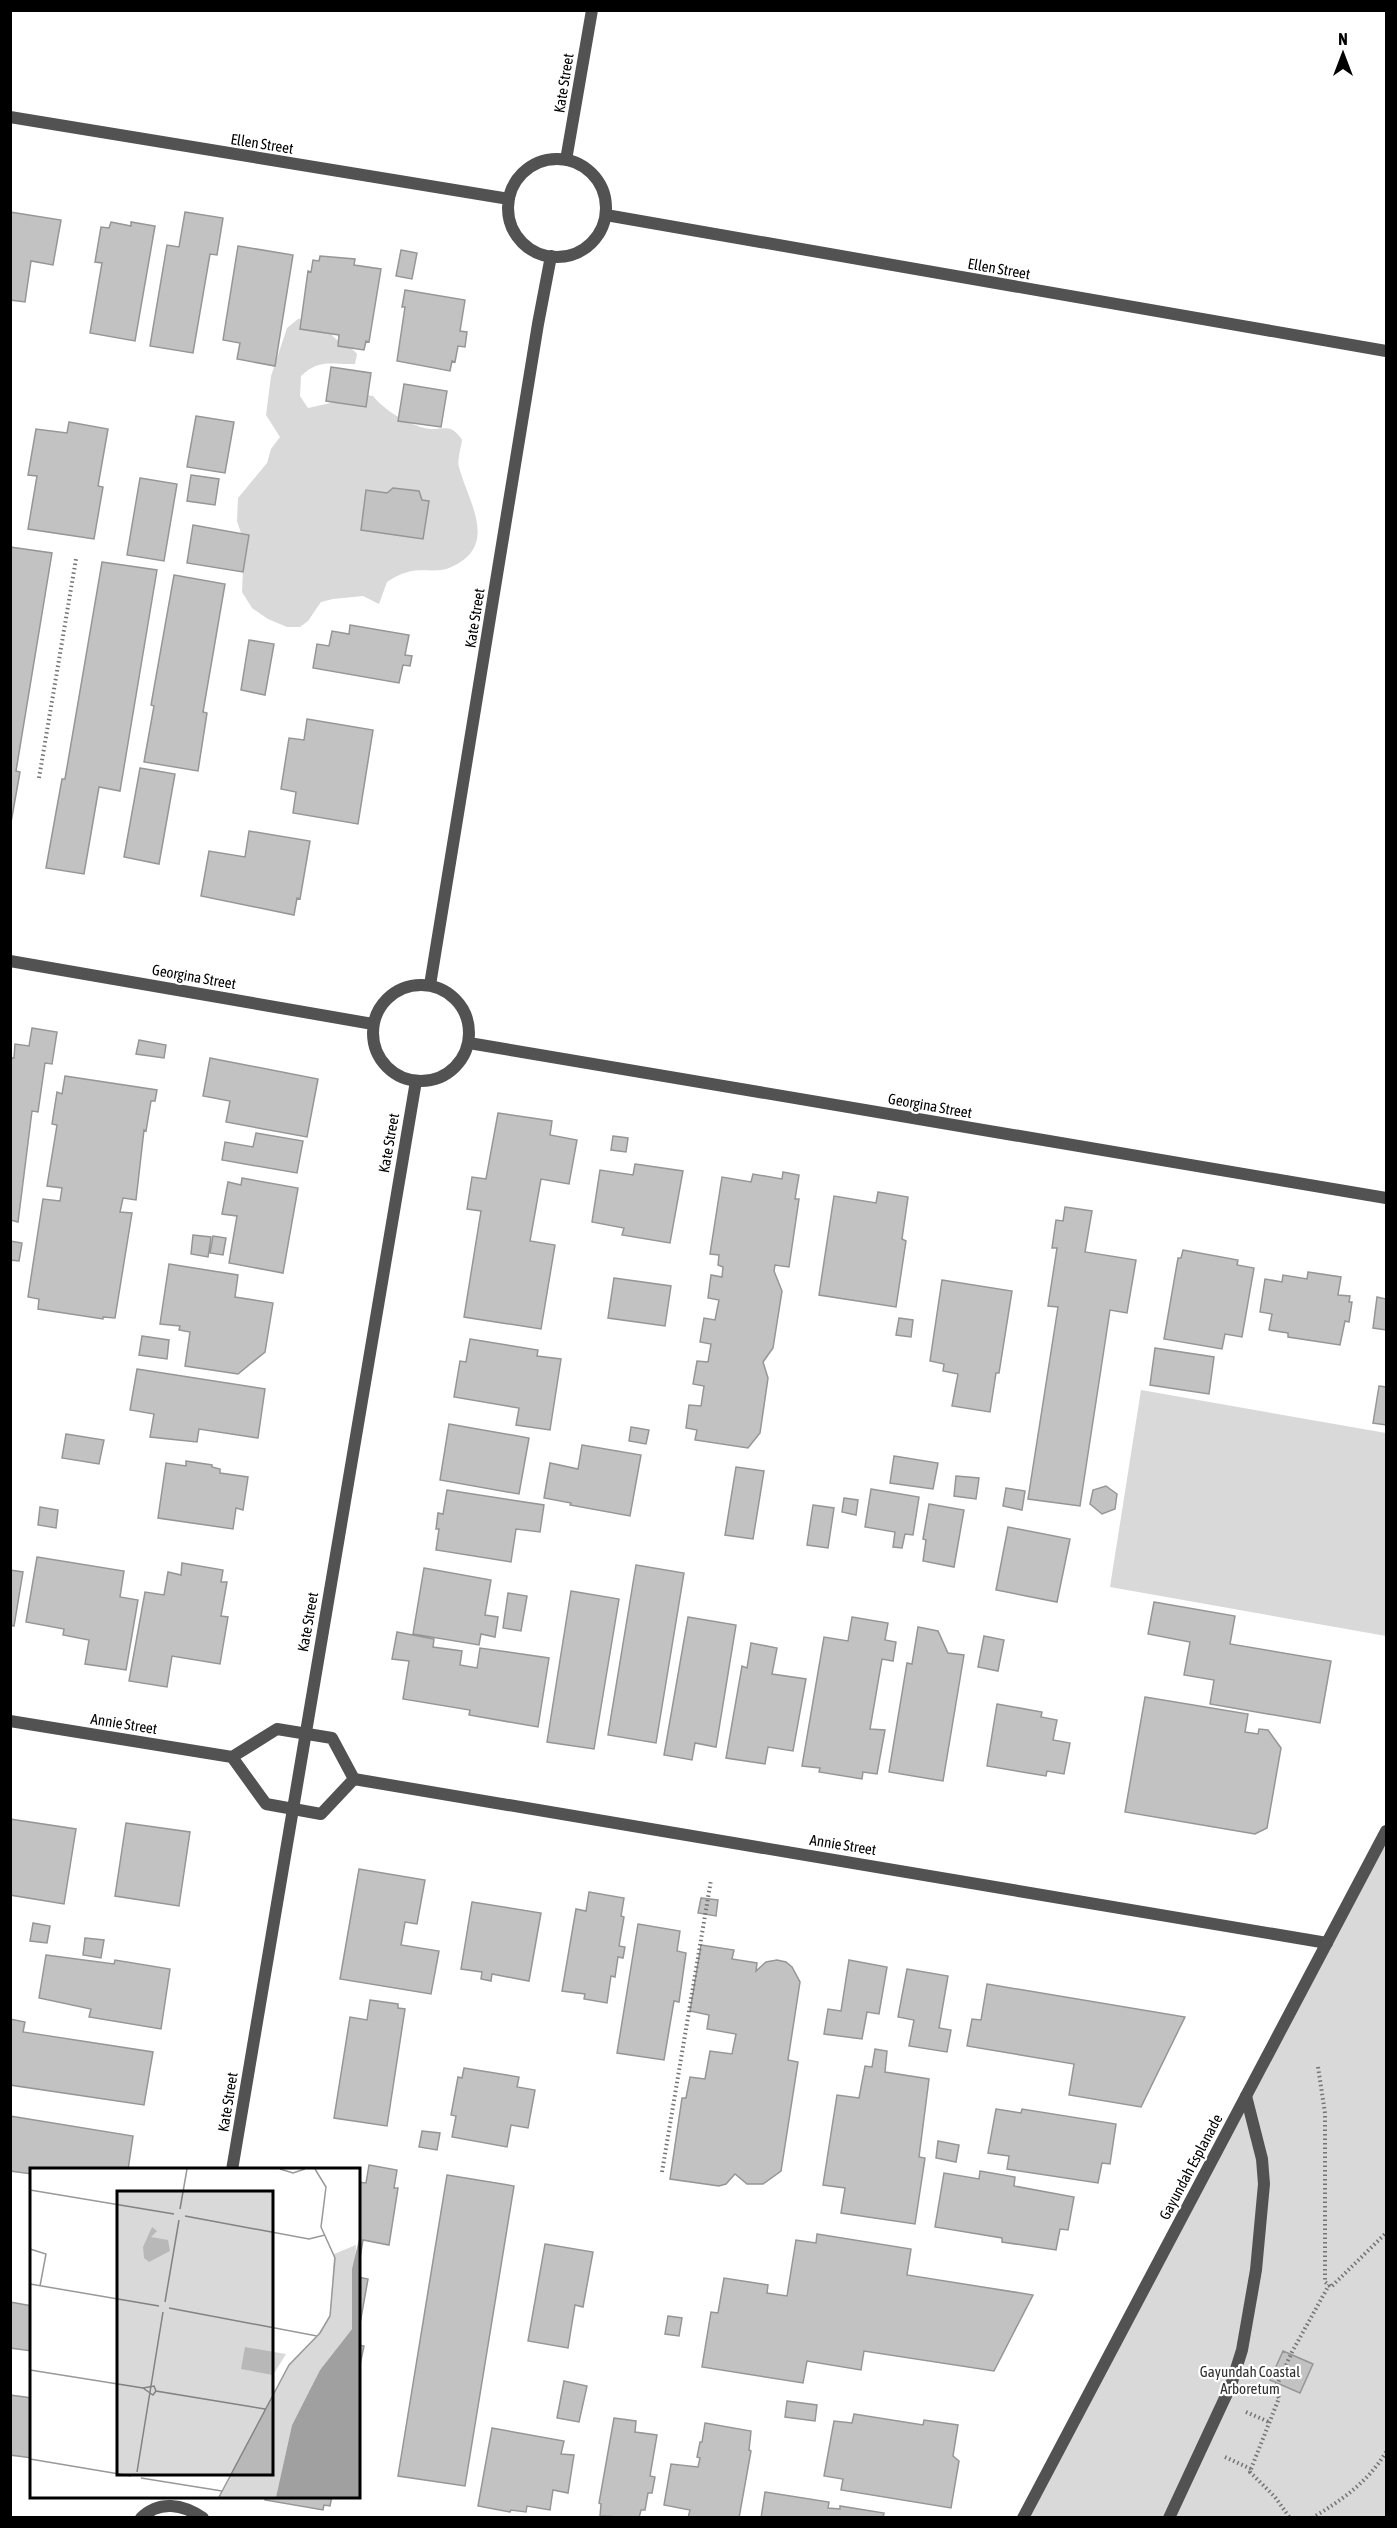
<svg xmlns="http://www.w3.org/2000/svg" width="1397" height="2528" font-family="'Asap Condensed',sans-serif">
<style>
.green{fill:#d9d9d9}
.building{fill:#c2c2c2;stroke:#969696;stroke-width:1.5}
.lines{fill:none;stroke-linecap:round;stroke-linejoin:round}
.path{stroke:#747474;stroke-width:4;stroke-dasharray:1.5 3;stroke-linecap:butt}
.service{stroke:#525252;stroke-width:12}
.minor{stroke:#525252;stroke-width:12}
.tertiary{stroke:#525252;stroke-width:12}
.labels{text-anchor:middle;stroke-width:4.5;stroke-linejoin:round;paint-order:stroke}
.street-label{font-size:15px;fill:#000;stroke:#fff}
.park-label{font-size:15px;fill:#303030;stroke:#fff}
.inset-road{fill:none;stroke:#999;stroke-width:1.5}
.view{fill:#000;fill-opacity:0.15;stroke:#000;stroke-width:3}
.inset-edge{fill:none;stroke:#000;stroke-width:3}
</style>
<rect width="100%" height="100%" fill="#fff"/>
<path class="green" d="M313 318C326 325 326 330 336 339 343 345 351 346 357 354L355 364C331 365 320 358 301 376L300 396 308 408 366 395 373 396C384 410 407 424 425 428 442 432 450 421 462 440 461 448 457 460 459 467 468 502 501 547 449 568 437 573 421 568 408 572 400 574 393 578 387 582L379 604 363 596 333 599 321 602 308 621 300 627H287L268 619 252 608 242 592 244 542 237 521 238 498 267 463 271 449 280 437 266 415 271 376 287 328 298 319Z
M1141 1390 1386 1433V1636L1110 1587Z
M1386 1831V2517L1023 2518Z"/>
<path class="building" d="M10 212 61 220 53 265 31 261 25 302 10 300Z
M185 212 223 218 217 255 210 254 193 353 150 346 167 245 179 247Z
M111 222 131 226V222L155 226 135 341 90 333 102 263 95 262 101 227 109 228Z
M238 246 293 255 275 366 237 359 240 343 223 340Z
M401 250 417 253 412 279 396 276Z
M320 256 355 259 354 265 381 269 369 342 366 341 364 350 338 346 339 335 300 329 308 271 311 272 313 260 319 261Z
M405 290 465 300 460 331 467 332 465 347 458 346 455 362 452 361 450 371 397 361 405 307H402Z
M331 367 371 373 366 407 326 401Z
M404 384 447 391 441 427 398 421Z
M196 416 234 422 225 473 187 467Z
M69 422 108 429 98 486 103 487 94 539 28 529 37 476 28 475 36 429 67 433Z
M191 475 219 479 215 505 187 501Z
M140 478 177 484 164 561 127 555Z
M393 488 419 491 422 500 429 501 423 539 361 530 366 490 387 493Z
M193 525 249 535 243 572 187 563Z
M10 547 52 553 16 771 20 772 10 828Z
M102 562 157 570 120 791 99 787 84 874 46 868 62 779H65Z
M174 575 225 584 203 712 207 713 198 771 144 762 154 706 151 705Z
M350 625 409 635 405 655 412 656 410 666 403 665 399 683 313 668 317 644 329 646 332 631 349 634Z
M249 640 274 644 265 695 241 690Z
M307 719 373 730 358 824 293 813 296 792 281 789 289 738 304 740Z
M140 768 175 774 159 864 124 857Z
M249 831 310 841 300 899 297 898 294 915 201 896 209 851 245 857Z
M32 1028 57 1032 52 1064 45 1063 38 1112 32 1111 18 1222 10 1220V1058H14L15 1044 29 1046Z
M139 1040 166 1045 164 1058 136 1054Z
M210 1058 318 1079 307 1137 226 1122 230 1101 203 1096Z
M65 1076 157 1090 155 1101H151L146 1131 144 1130 136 1200 123 1198 120 1212 132 1213 115 1318 103 1317V1319L38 1309 39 1299 28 1297 43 1199 60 1201 62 1188 47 1186 57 1125 52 1124 57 1092 62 1094Z
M498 1113 552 1121 550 1135 577 1140 569 1184 541 1179 530 1241 555 1245 541 1329 464 1317 481 1211 467 1209 472 1177 486 1179Z
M256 1133 303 1141 297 1173 222 1160 225 1142 253 1147Z
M613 1136 628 1138 626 1152 611 1150Z
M635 1164 683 1171 670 1243 622 1235 624 1228 592 1222 600 1170 633 1175Z
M783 1172 799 1175 795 1199H799L789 1267 775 1265 774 1271 782 1291 773 1348 763 1362 768 1378 760 1433 748 1448 695 1440 697 1430 686 1428 689 1405 701 1406 704 1386 693 1384 697 1361 708 1362 711 1344 700 1342 704 1318 715 1320 719 1300 708 1298 711 1275 722 1277 723 1267 718 1265 719 1255 710 1254 722 1177 751 1182 753 1174 782 1179Z
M242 1178 298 1188 283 1273 229 1263 237 1216 222 1214 228 1182 241 1185Z
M878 1192 908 1197 902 1239 906 1241 896 1307 819 1295 834 1196 876 1203Z
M1065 1207 1092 1211 1085 1252 1136 1260 1127 1313 1110 1310 1080 1506 1028 1499 1058 1307 1048 1306 1057 1248H1052L1056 1220 1063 1221Z
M193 1235 211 1237 208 1257 191 1254Z
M213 1236 226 1238 223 1255 210 1253Z
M10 1241 22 1243 19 1261 10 1260Z
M1183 1250 1238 1260 1237 1265 1254 1268 1242 1337 1225 1334 1222 1349 1164 1339 1178 1258H1181Z
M169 1264 238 1275 235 1297 273 1303 265 1352 238 1374 185 1366 190 1332 179 1330 180 1326 160 1324Z
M1308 1272 1341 1277 1338 1295 1350 1296 1349 1302H1352L1349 1322 1345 1321 1340 1345 1288 1337V1333L1269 1330 1272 1314 1260 1312 1265 1279 1282 1282 1283 1275 1307 1279Z
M614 1278 671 1286 665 1326 608 1318Z
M942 1280 1012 1291 999 1373H996L990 1412 952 1406 958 1374 943 1371 944 1364 930 1361Z
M1377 1297 1386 1299V1330L1373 1328Z
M899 1318 913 1320 911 1337 896 1335Z
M142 1336 169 1340 167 1359 139 1355Z
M470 1339 538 1350 537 1356 561 1359 550 1430 516 1425 519 1408 454 1397 460 1361 466 1362Z
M1155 1348 1214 1357 1209 1394 1150 1385Z
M137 1369 265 1389 258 1438 199 1429 197 1442 150 1437 154 1414 130 1410Z
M1379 1386 1386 1387V1425L1373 1423Z
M449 1424 529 1438 519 1494 440 1480Z
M631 1427 649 1430 646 1444 629 1441Z
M66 1434 104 1440 99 1464 62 1458Z
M582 1445 641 1455 630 1516 570 1505 571 1503 544 1498 550 1463 578 1469Z
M894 1456 938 1463 933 1489 890 1483Z
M186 1461 212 1465V1467L220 1469V1473L248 1477 243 1510 236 1508 233 1529 158 1518 166 1463 186 1466Z
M736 1467 764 1471 753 1539 725 1535Z
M956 1476 979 1478 976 1499 954 1496Z
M1106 1486 1117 1494 1115 1509 1102 1514 1090 1504 1093 1490Z
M1006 1488 1025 1491 1022 1510 1003 1506Z
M871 1489 919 1497 913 1535 905 1534 902 1548 893 1547 895 1532 865 1527Z
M447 1490 544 1505 540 1532 516 1529 511 1562 436 1550 439 1529H436L438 1513 443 1514Z
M844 1498 858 1500 856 1515 842 1512Z
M929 1504 964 1510 954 1567 923 1561 926 1540 923 1539Z
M813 1505 834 1508 828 1548 807 1545Z
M40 1507 58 1510 56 1528 38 1525Z
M1008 1527 1070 1539 1057 1602 996 1590Z
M37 1557 124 1571 120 1597 138 1600 126 1670 85 1664 89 1640 63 1635 64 1629 26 1622Z
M182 1563 223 1570 221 1582H227L221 1616 228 1617 220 1664 172 1656 167 1687 129 1681 145 1592 164 1595 168 1572 181 1575Z
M636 1565 684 1573 656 1743 608 1735Z
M424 1568 491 1580 485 1615 498 1617 495 1637 481 1634 479 1645 413 1634Z
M10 1570 23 1572 14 1626 10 1625Z
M571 1591 619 1599 594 1749 547 1742Z
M508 1593 527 1596 521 1631 503 1628Z
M1154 1602 1235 1616 1230 1644 1331 1661 1320 1723 1210 1704 1214 1680 1184 1675 1190 1642 1148 1634Z
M688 1617 736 1625 716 1747 695 1743 692 1760 664 1755Z
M852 1617 888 1623 885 1640 896 1642 893 1661 882 1659 870 1729 885 1730 877 1774 863 1772 862 1779 819 1772 820 1768 802 1766 824 1637 848 1641Z
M918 1627 938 1631 948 1653 964 1655 943 1781 889 1772 907 1663 912 1664Z
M397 1632 434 1639 433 1647 462 1651 460 1665 477 1668 480 1648 549 1658 538 1727 469 1715 470 1710 403 1699 409 1661 392 1659Z
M984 1636 1004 1640 998 1671 978 1667Z
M751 1643 777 1648 772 1674 806 1679 793 1751 768 1747 765 1764 726 1758 742 1666 747 1668Z
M1145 1697 1248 1714 1245 1732 1258 1734 1259 1729 1268 1730 1281 1748 1267 1828 1255 1834 1125 1812Z
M997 1704 1042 1712 1041 1717 1057 1720 1053 1740 1070 1743 1064 1774 1047 1771 1046 1776 987 1766Z
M10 1819 76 1829 64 1904 10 1895Z
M126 1823 190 1832 179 1906 115 1896Z
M359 1869 425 1880 417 1924 405 1922 401 1945 439 1951 431 1994 340 1979Z
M589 1892 624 1898 621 1916 624 1917 619 1946 625 1947 623 1958 618 1957 615 1977 611 1976 607 2003 584 1999 585 1994 562 1991 576 1909 586 1911Z
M701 1898 718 1900 716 1916 698 1913Z
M472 1902 541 1913 529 1981 492 1974 491 1981 481 1979 482 1972 461 1969Z
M33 1923 50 1926 47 1943 30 1941Z
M638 1924 680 1931 677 1951 686 1953 679 2002 674 2001 664 2060 617 2053Z
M85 1938 104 1940 101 1958 83 1955Z
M701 1945 734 1950 732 1959 757 1963 756 1971 766 1962 777 1960 786 1962 792 1967 800 1982 788 2060 798 2062 781 2171 763 2184H747L735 2174 726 2184 719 2186 670 2179 682 2098H686L690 2077 705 2079 710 2051 732 2054 736 2034 707 2029 709 2015 690 2011Z
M46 1955 114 1964 115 1960 170 1969 161 2029 89 2017 91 2009 39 1998Z
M849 1960 887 1967 879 2014 867 2012 862 2039 824 2034 828 2009 841 2011Z
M907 1969 948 1976 939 2028 951 2030 947 2052 909 2046 914 2020 898 2017Z
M987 1984 1185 2017 1141 2107 1069 2095 1074 2064 967 2046 972 2019 981 2020Z
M370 2000 398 2004V2008L405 2009 387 2126 334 2118 350 2017 367 2020Z
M10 2019 25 2022 23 2032 153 2052 144 2105 10 2085Z
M875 2049 887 2051 885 2072 929 2079 919 2157 925 2158 915 2224 841 2213 845 2188 823 2185 837 2095 859 2098 865 2066 872 2067Z
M464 2068 519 2077 517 2087 535 2090 528 2128 511 2125 507 2147 452 2137 456 2116 451 2115 458 2077 462 2078Z
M996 2109 1021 2113 1022 2109 1116 2124 1110 2164 1102 2163 1098 2183 1007 2169 1009 2156 988 2153Z
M10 2116 133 2136 128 2170H32V2174L10 2171Z
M422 2131 440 2133 437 2150 419 2147Z
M938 2141 959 2145 956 2162 936 2158Z
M369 2165 397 2170 394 2188H398L389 2245 363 2240 360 2258 358 2182 366 2183Z
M980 2171 1015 2177 1014 2186 1074 2197 1068 2230 1060 2229 1056 2250 1002 2242V2238L935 2227 944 2173 979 2179Z
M447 2175 514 2186 465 2486 398 2476Z
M817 2234 911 2249 907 2275 1033 2295 994 2371 864 2351 861 2370 807 2361 803 2383 702 2367 711 2312 718 2313 724 2278 768 2285 767 2293 787 2296 796 2240 816 2243Z
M545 2244 593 2252 583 2307 575 2305 568 2348 528 2341Z
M358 2277 368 2279 358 2335Z
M10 2302 32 2306V2351L10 2348Z
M668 2316 682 2318 679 2336 665 2334Z
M358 2345 364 2346 360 2365 358 2364Z
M1283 2351 1313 2364 1300 2393 1270 2380Z
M564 2381 587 2386 579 2422 557 2418Z
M10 2395 32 2398V2458L10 2455Z
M787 2401 817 2405 815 2421 785 2417Z
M854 2414 923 2425 924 2420 958 2425 953 2456 959 2461 951 2508 841 2490 843 2479 824 2476 834 2421 852 2423Z
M614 2418 636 2421 635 2432 657 2435 650 2476 655 2477 652 2493H648L645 2510H641L639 2518 600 2516 601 2504 599 2503Z
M705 2423 751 2431 749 2450 751 2451 739 2518H688L690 2510 664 2505 671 2464 698 2467 700 2458 697 2457 700 2442H702Z
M492 2428 564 2441 561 2454 574 2455 568 2493 553 2490 550 2510 527 2506 526 2512 511 2510 510 2512 478 2506Z
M765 2492 829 2502 828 2508 840 2509V2506L884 2513 883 2518H761Z
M266 2496H332L330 2506 324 2505 323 2510 265 2500Z"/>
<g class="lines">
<path class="path" d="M39 778 76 559
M1318 2067 1325 2113V2282L1331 2287 1386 2233
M662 2172 711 1880
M1246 2412 1269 2422
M1225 2457 1251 2469 1250 2472 1275 2497 1290 2518
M1251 2469 1279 2398 1275 2389 1292 2352 1329 2285
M1312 2518C1342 2500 1368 2482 1386 2452"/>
<path class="service" d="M1169 2518 1231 2385 1242 2350 1256 2270 1264 2184 1262 2159 1246 2096"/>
<path class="minor" d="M10 117 509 199
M508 208a49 49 0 1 1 98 0a49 49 0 1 1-98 0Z
M566 160 592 10
M606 215 1386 351
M10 961 373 1024
M373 1033a48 48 0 1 1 96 0a48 48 0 1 1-96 0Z
M430 985 538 324 551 256
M469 1043 1386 1198
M10 1721 232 1757
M277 1729 332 1738 354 1779 321 1814 266 1804 232 1757Z
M354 1779 1327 1943
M232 2170 416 1081
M141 2518C159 2500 183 2504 203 2518"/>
<path class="tertiary" d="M1023 2518 1386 1831"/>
</g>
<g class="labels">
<g class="street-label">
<text transform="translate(564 83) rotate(-81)" y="5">Kate Street</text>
<text transform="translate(262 144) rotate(9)" y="5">Ellen Street</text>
<text transform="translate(999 269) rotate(10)" y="5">Ellen Street</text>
<text transform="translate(475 618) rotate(-81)" y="5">Kate Street</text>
<text transform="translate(194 977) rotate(10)" y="5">Georgina Street</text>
<text transform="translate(930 1106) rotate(10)" y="5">Georgina Street</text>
<text transform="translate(389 1143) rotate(-80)" y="5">Kate Street</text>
<text transform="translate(308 1622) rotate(-80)" y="5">Kate Street</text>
<text transform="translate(124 1724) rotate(9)" y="5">Annie Street</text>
<text transform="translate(843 1845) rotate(9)" y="5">Annie Street</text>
<text transform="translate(228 2102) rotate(-81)" y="5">Kate Street</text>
<text transform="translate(1191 2167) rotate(-62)" y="5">Gayundah Esplanade</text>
</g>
<g class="park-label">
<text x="1250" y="2377">Gayundah Coastal<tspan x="1250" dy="17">Arboretum</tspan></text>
</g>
</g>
<g transform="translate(30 2168)">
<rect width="330" height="330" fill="#fff"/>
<path d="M122 59 127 63 121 69 138 72 140 83 119 94 114 90 113 79ZM326 77 322 161 290 202 262 257 246 329H189L259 197 285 171 300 147 304 86ZM215 179 256 186 243 207 211 201Z" fill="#d9d9d9"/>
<path d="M330 67V329H246L262 257 290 202 322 161V101Z" fill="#a0a0a0"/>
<path class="inset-road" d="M250 1 263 5 275 1M0 22 144 46M150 41 157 1M155 48 279 71 295 67M0 81 16 86 10 118M0 116 129 138M135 134 149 52M139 140 287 168M0 202 113 220M126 223 123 227 113 220 124 218 126 223 235 241M0 291 101 308M107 304 133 144M111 310 192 323M189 329 259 197 290 165 300 148 305 90 291 59 296 19 285 1"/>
<path class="view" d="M87 23H243V307H87Z"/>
<rect width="330" height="330" class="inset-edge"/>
</g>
<rect width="1397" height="2528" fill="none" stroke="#000000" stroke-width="24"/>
<g transform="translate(1343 54)" stroke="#ffffff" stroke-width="4.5" paint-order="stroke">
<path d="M0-4.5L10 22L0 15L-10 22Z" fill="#000000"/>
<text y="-9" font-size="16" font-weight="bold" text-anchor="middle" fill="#000000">N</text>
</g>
</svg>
